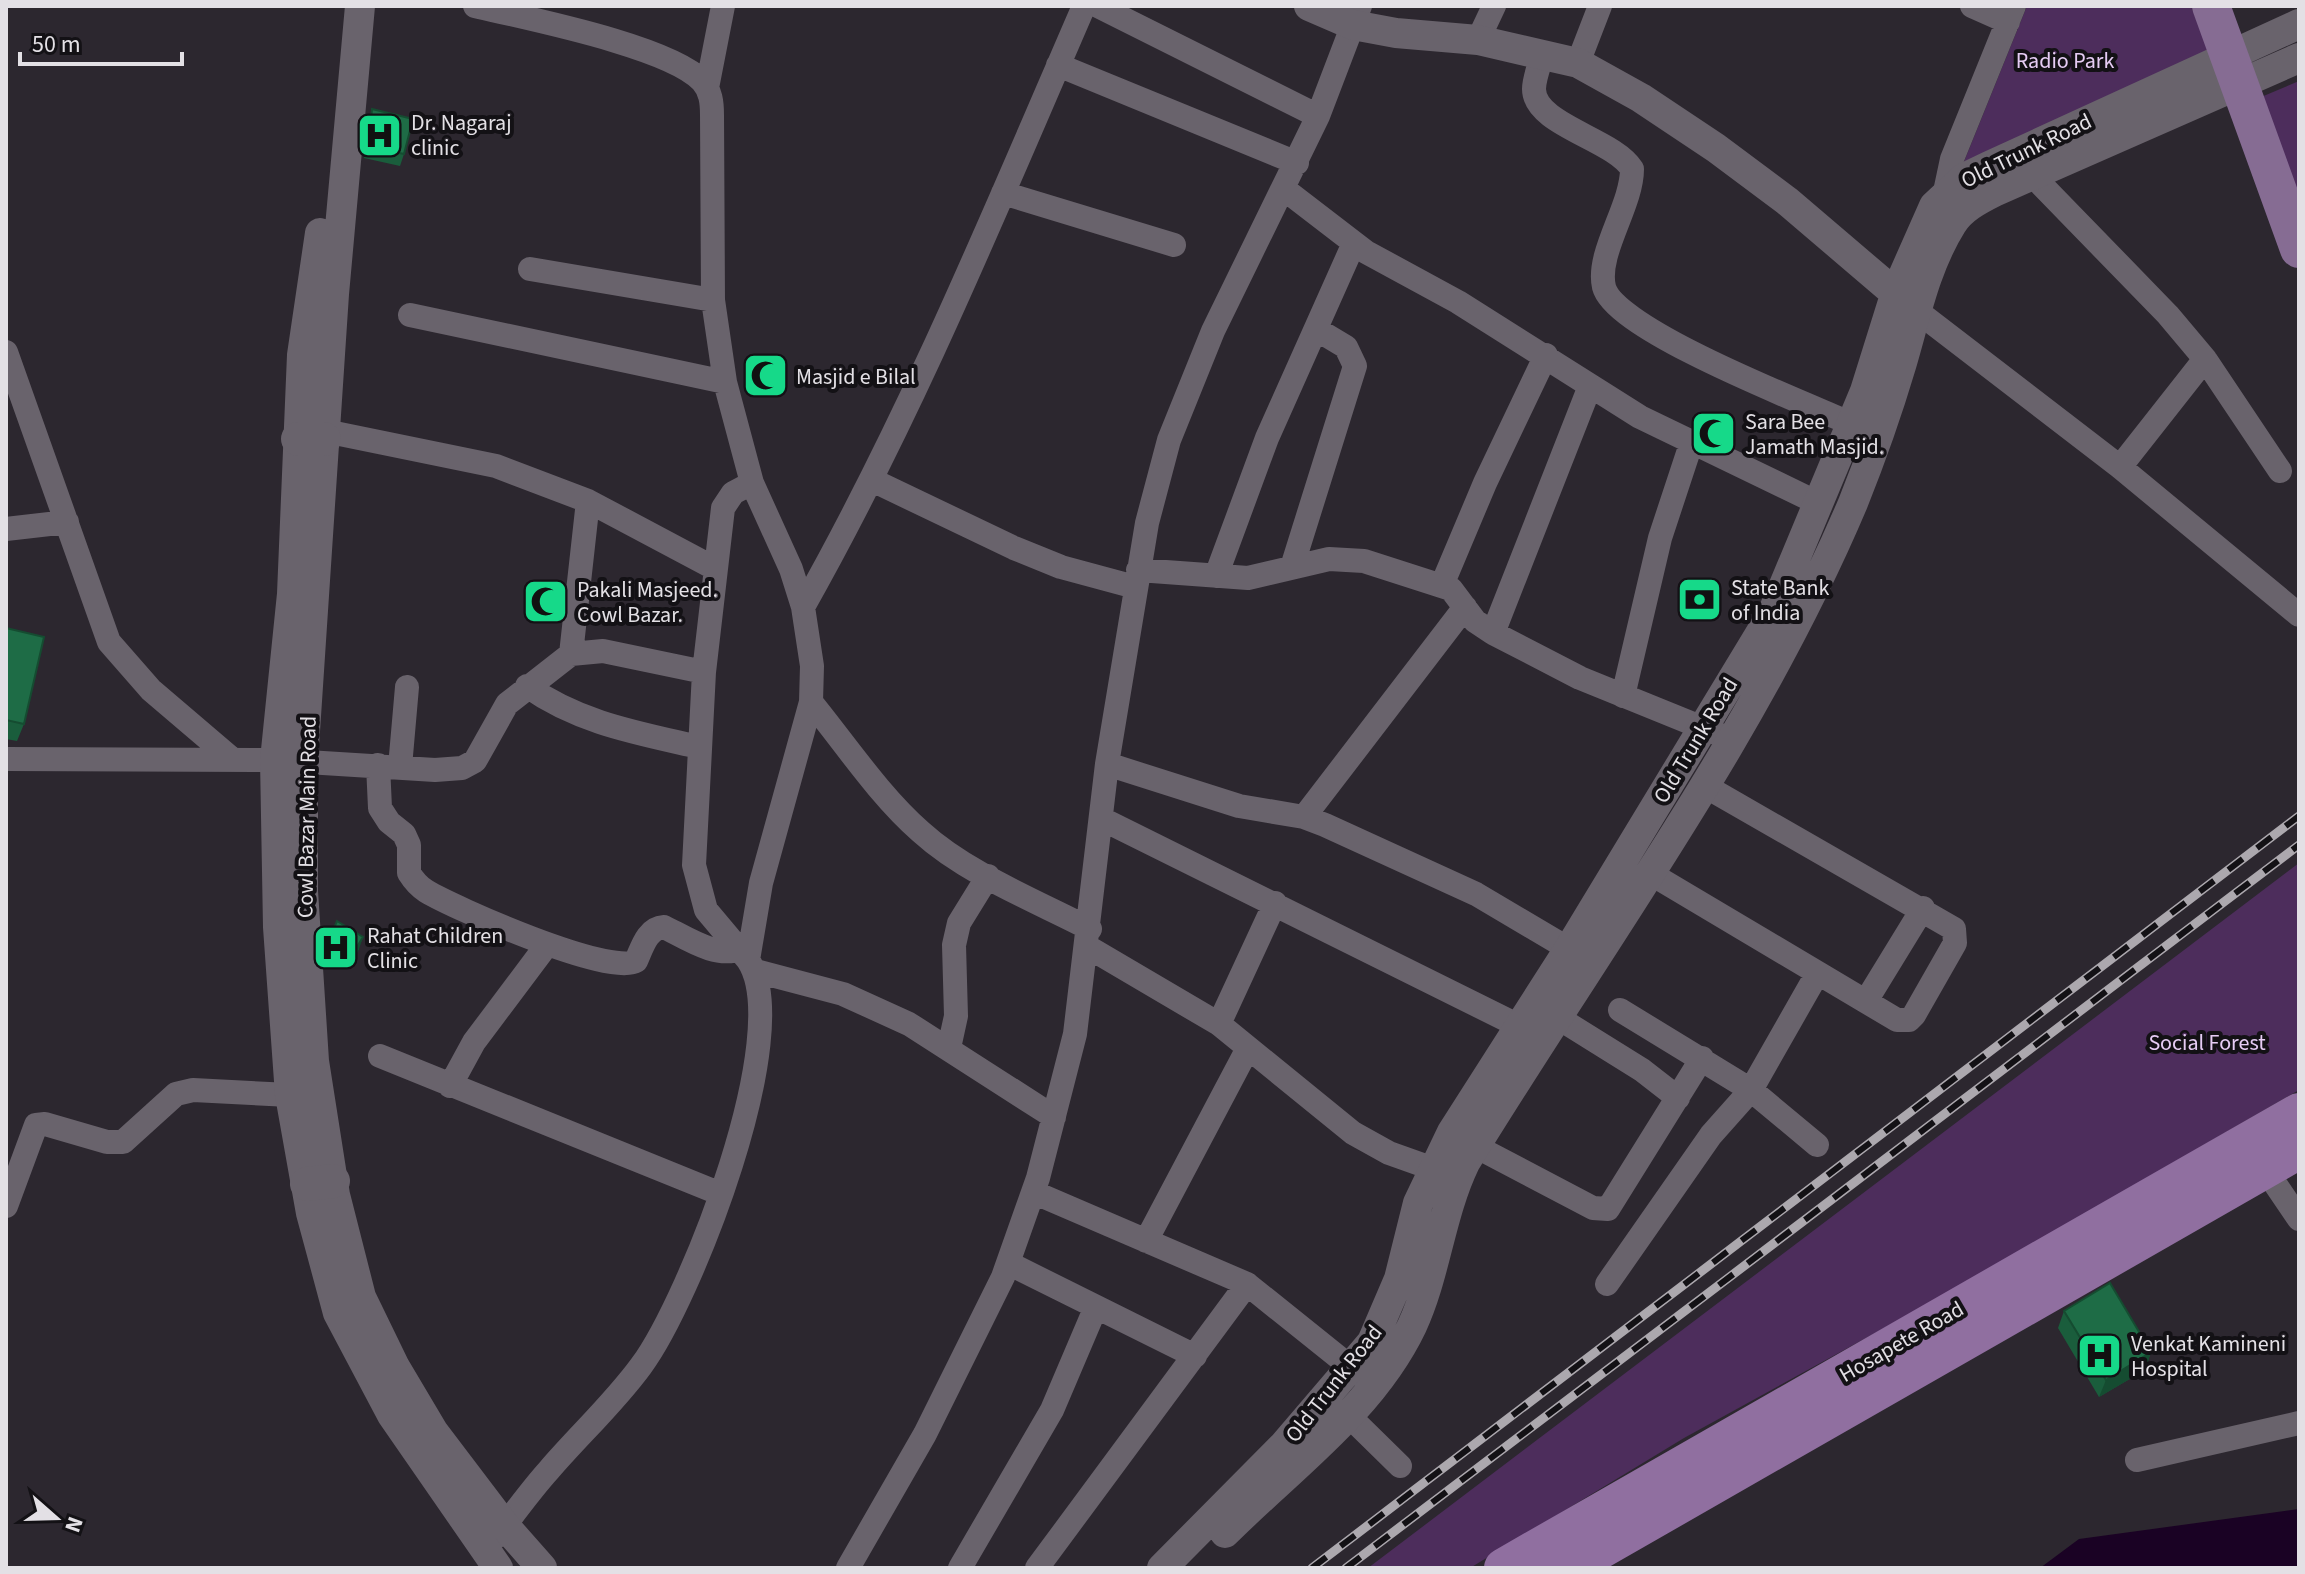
<svg xmlns="http://www.w3.org/2000/svg" width="2305" height="1574" font-family="'Source Sans 3',sans-serif">
<style>
.green{fill:#4d2d5c}
.water{fill:#1a0224}
.lines{fill:none;stroke-linecap:round;stroke-linejoin:round}
.minor{stroke:#69636c;stroke-width:24}
.tertiary{stroke:#69636c;stroke-width:30}
.secondary{stroke:#69636c;stroke-width:34}
.primary{stroke:#866c93;stroke-width:38}
.trunk{stroke:#906fa0;stroke-width:40}
.rail-casing{stroke:#aca8ae;stroke-width:9}
.rail{stroke:#131115;stroke-width:6;stroke-dasharray:18;stroke-linecap:butt}
.wall{fill:#1a5d3c}
.shaded-wall{fill:#154c31}
.building{fill:#1e6c46;stroke:#154c31;stroke-width:2}
.labels{text-anchor:middle;stroke-width:8;stroke-linejoin:round;paint-order:stroke}
.park-label{font-size:22px;fill:#e6ccf4;stroke:#131115}
.poi-label{font-size:22px;fill:#e3e0e5;stroke:#131115;text-anchor:start}
.street-label{font-size:22px;fill:#e3e0e5;stroke:#131115}
</style>
<rect width="100%" height="100%" fill="#2c272f"/>
<path class="green" d="M2027 6H2191L2208 50 1961 169Z
M2299 81V217L2254 100Z
M2299 863V1090L1957 1288 1684 1438 1470 1568H1368Z"/>
<path class="water" d="M2299 1509V1568H2040L2079 1539Z"/>
<g class="lines">
<path class="minor" d="M475 6C525 18 669 46 702 81 711 91 712 103 712 115L713 300 725 382 752 483 791 569 803 607 812 666 811 702 761 883 748 960C796 1032 690 1300 641 1366 614 1403 579 1435 549 1470 530 1491 513 1515 496 1537
M1098 6 1318 116
M1972 6 2008 22
M1478 40 1494 6
M1543 53C1540 64 1534 78 1534 89 1534 125 1614 139 1632 169 1632 206 1596 253 1604 287 1615 330 1807 404 1852 424
M1578 63 1600 6
M1058 65 1297 163
M707 88 723 6
M2032 175 2168 315 2205 359 2280 471
M1284 189 1366 252 1458 302 1640 417 1820 504
M1945 192 1952 159 2014 6
M1003 193 1174 245
M530 269 713 300
M1917 311 2120 467 2299 615
M410 315 725 382
M6 352 109 642 151 690 233 760
M325 431 496 466 588 501 716 569
M2120 467 2205 359
M872 480 1014 548 1061 567 1135 587
M6 529 67 522
M1292 567 1355 366 1346 347 1316 329
M1138 570 1248 578 1329 559 1364 561 1451 589 1475 621 1493 633 1580 678 1718 734
M1216 576 1267 438 1354 243
M1442 585 1485 483 1546 355
M803 607C912 414 996 209 1084 6
M1493 633 1590 386
M571 654 588 501
M527 686C579 723 638 733 699 747
M1623 696 1660 538 1691 444
M811 702C846 745 879 795 921 832 966 873 1036 901 1090 929
M6 759 275 760 435 770 462 768 475 761 507 704 571 654 603 651 704 672
M1107 764 1239 806 1304 817 1325 825 1476 894 1569 949
M378 765 380 808 389 822 404 834 409 845V873C414 881 418 886 426 891 454 908 611 977 636 961 642 948 647 928 664 927 685 937 718 960 741 948
M400 767 407 687
M1304 817 1465 607
M1102 819 1521 1027
M1648 872 1897 1020H1909L1914 1015 1955 943 1954 929 1705 786
M1088 947 1219 1024 1353 1133 1389 1153 1448 1174
M748 960 706 910 694 865 704 672 723 508 733 493 752 483
M756 971 843 994 909 1024 1054 1117
M1866 1001 1923 908
M1620 1010 1751 1090 1817 1145
M1557 1017 1642 1070 1678 1098
M1219 1024 1275 903
M949 1048 956 1016 954 945 959 923 988 876
M380 1056 721 1194
M450 1086 474 1042 546 946
M1475 1146 1593 1208 1608 1209 1702 1058
M2265 1169 2299 1219
M1033 1192 1247 1284 1363 1377
M6 1206 36 1125 45 1124 107 1142H123L176 1094 193 1090 290 1095
M1146 1241 1248 1048
M1008 1263 1195 1356
M1607 1284 1711 1135 1751 1090 1817 974
M1347 1414 1400 1466
M2137 1460 2299 1423
M848 1568 925 1434 1003 1277 1038 1178 1075 1034 1107 764 1147 523 1169 440 1213 331 1318 116 1360 6
M960 1568 1052 1410 1095 1309
M1037 1568 1247 1284"/>
<path class="tertiary" d="M360 6 334 294 303 761V891L314 1061 335 1195 361 1297 395 1367 433 1431 505 1526 542 1568
M1309 6 1353 25 1396 33 1478 40 1578 63 1641 98 1716 148 1787 201 1909 305
M320 233 302 355 292 594 275 760 278 927 290 1095 311 1213 338 1313 392 1415 498 1568
M1225 1533C1289 1469 1372 1410 1412 1326 1436 1274 1440 1215 1465 1163 1597 947 1754 737 1853 503 1871 458 1887 413 1901 366 1915 319 1925 267 1952 224 1961 209 1978 200 1994 192L2299 58
M1162 1568 1284 1445 1372 1342 1399 1279 1418 1203 1452 1132 1569 949 1772 614 1865 391 1896 292 1934 206 1964 178 1989 166 2299 24"/>
<path class="secondary" d="M298 439H324
M307 1184 333 1181"/>
<path class="primary" d="M2211 6 2299 249"/>
<path class="trunk" d="M1504 1568 2299 1113
M1567 1568 2299 1149"/>
<defs>
<path id="rail" d="M1312 1568 2299 816
M1346 1568 2299 845"/>
</defs>
<use href="#rail" class="rail-casing"/>
<use href="#rail" class="rail"/>
</g>
<path class="wall" d="M372 109 404 154 400 166 364 158 368 121Z
M6 628 24 724 17 741 6 739Z
M337 921 359 949 348 967 325 952Z
M2064 1311 2151 1352 2145 1370 2099 1397 2058 1328Z"/>
<path class="shaded-wall" d="M363 937 359 949 348 967 352 955Z
M2151 1352 2145 1370 2099 1397 2106 1380Z"/>
<path class="building" d="M372 109 413 119 404 154 369 146Z
M6 628 44 637 24 724 6 720Z
M337 921 363 937 352 955 329 940Z
M2110 1283 2151 1352 2106 1380 2064 1311Z"/>
<defs>
<symbol id="hospital-square" viewBox="-11 -11 22 22"><rect x="-9" y="-9" width="18" height="18" rx="4" fill="#16d989" stroke="#131115"/><path d="M-5-5h3v3.5h4V-5h3V5h-3V1.5h-4V5h-3Z" fill="#111"/></symbol>
<symbol id="mosque-square" viewBox="-11 -11 22 22"><rect x="-9" y="-9" width="18" height="18" rx="4" fill="#16d989" stroke="#131115"/><path d="M3.5-4.9A6 6 0 1 0 3.5 4.9A5 5 0 1 1 3.5-4.9Z" fill="#111"/></symbol>
<symbol id="bank-square" viewBox="-11 -11 22 22"><rect x="-9" y="-9" width="18" height="18" rx="4" fill="#16d989" stroke="#131115"/><path d="M-6-4H6V4H-6ZM0-2.3a2.3 2.3 0 1 0 0 4.6a2.3 2.3 0 1 0 0-4.6Z" fill="#111"/></symbol>
</defs>
<g fill-rule="evenodd">
<use href="#hospital-square" x="354" y="110" width="51" height="51"/>
<use href="#mosque-square" x="740" y="350" width="51" height="51"/>
<use href="#mosque-square" x="1688" y="408" width="51" height="51"/>
<use href="#bank-square" x="1674" y="574" width="51" height="51"/>
<use href="#mosque-square" x="520" y="576" width="51" height="51"/>
<use href="#hospital-square" x="310" y="922" width="51" height="51"/>
<use href="#hospital-square" x="2074" y="1330" width="51" height="51"/>
</g>
<g class="labels">
<g class="park-label">
<text x="2065" y="68">Radio Park</text>
<text x="2207" y="1050">Social Forest</text>
</g>
<g class="poi-label">
<text x="411" y="130">Dr. Nagaraj<tspan x="411" dy="25">clinic</tspan></text>
<text x="796" y="384">Masjid e Bilal</text>
<text x="1745" y="429">Sara Bee<tspan x="1745" dy="25">Jamath Masjid.</tspan></text>
<text x="1731" y="595">State Bank<tspan x="1731" dy="25">of India</tspan></text>
<text x="577" y="597">Pakali Masjeed.<tspan x="577" dy="25">Cowl Bazar.</tspan></text>
<text x="367" y="943">Rahat Children<tspan x="367" dy="25">Clinic</tspan></text>
<text x="2131" y="1351">Venkat Kamineni<tspan x="2131" dy="25">Hospital</tspan></text>
</g>
<g class="street-label">
<text transform="translate(2026 150) rotate(-26)" y="8">Old Trunk Road</text>
<text transform="translate(1695 740) rotate(-59)" y="8">Old Trunk Road</text>
<text transform="translate(306 817) rotate(-89)" y="8">Cowl Bazar Main Road</text>
<text transform="translate(1901 1341) rotate(-30)" y="8">Hosapete Road</text>
<text transform="translate(1333 1383) rotate(-52)" y="8">Old Trunk Road</text>
</g>
</g>
<rect width="2305" height="1574" fill="none" stroke="#e3e0e5" stroke-width="16"/>
<g transform="translate(56 1518) rotate(110)" stroke="#131115" stroke-width="6" paint-order="stroke">
<path d="M0-6L14 30L0 20L-14 30Z" fill="#e3e0e5"/>
<text y="-12" font-size="22" font-weight="bold" text-anchor="middle" fill="#e3e0e5">N</text>
</g>
<path d="M20 52v12h162v-12" fill="none" stroke="#e3e0e5" stroke-width="4"/>
<text x="32" y="52" font-size="24" fill="#e3e0e5" stroke="#131115" stroke-width="6" paint-order="stroke">50 m</text>
</svg>
